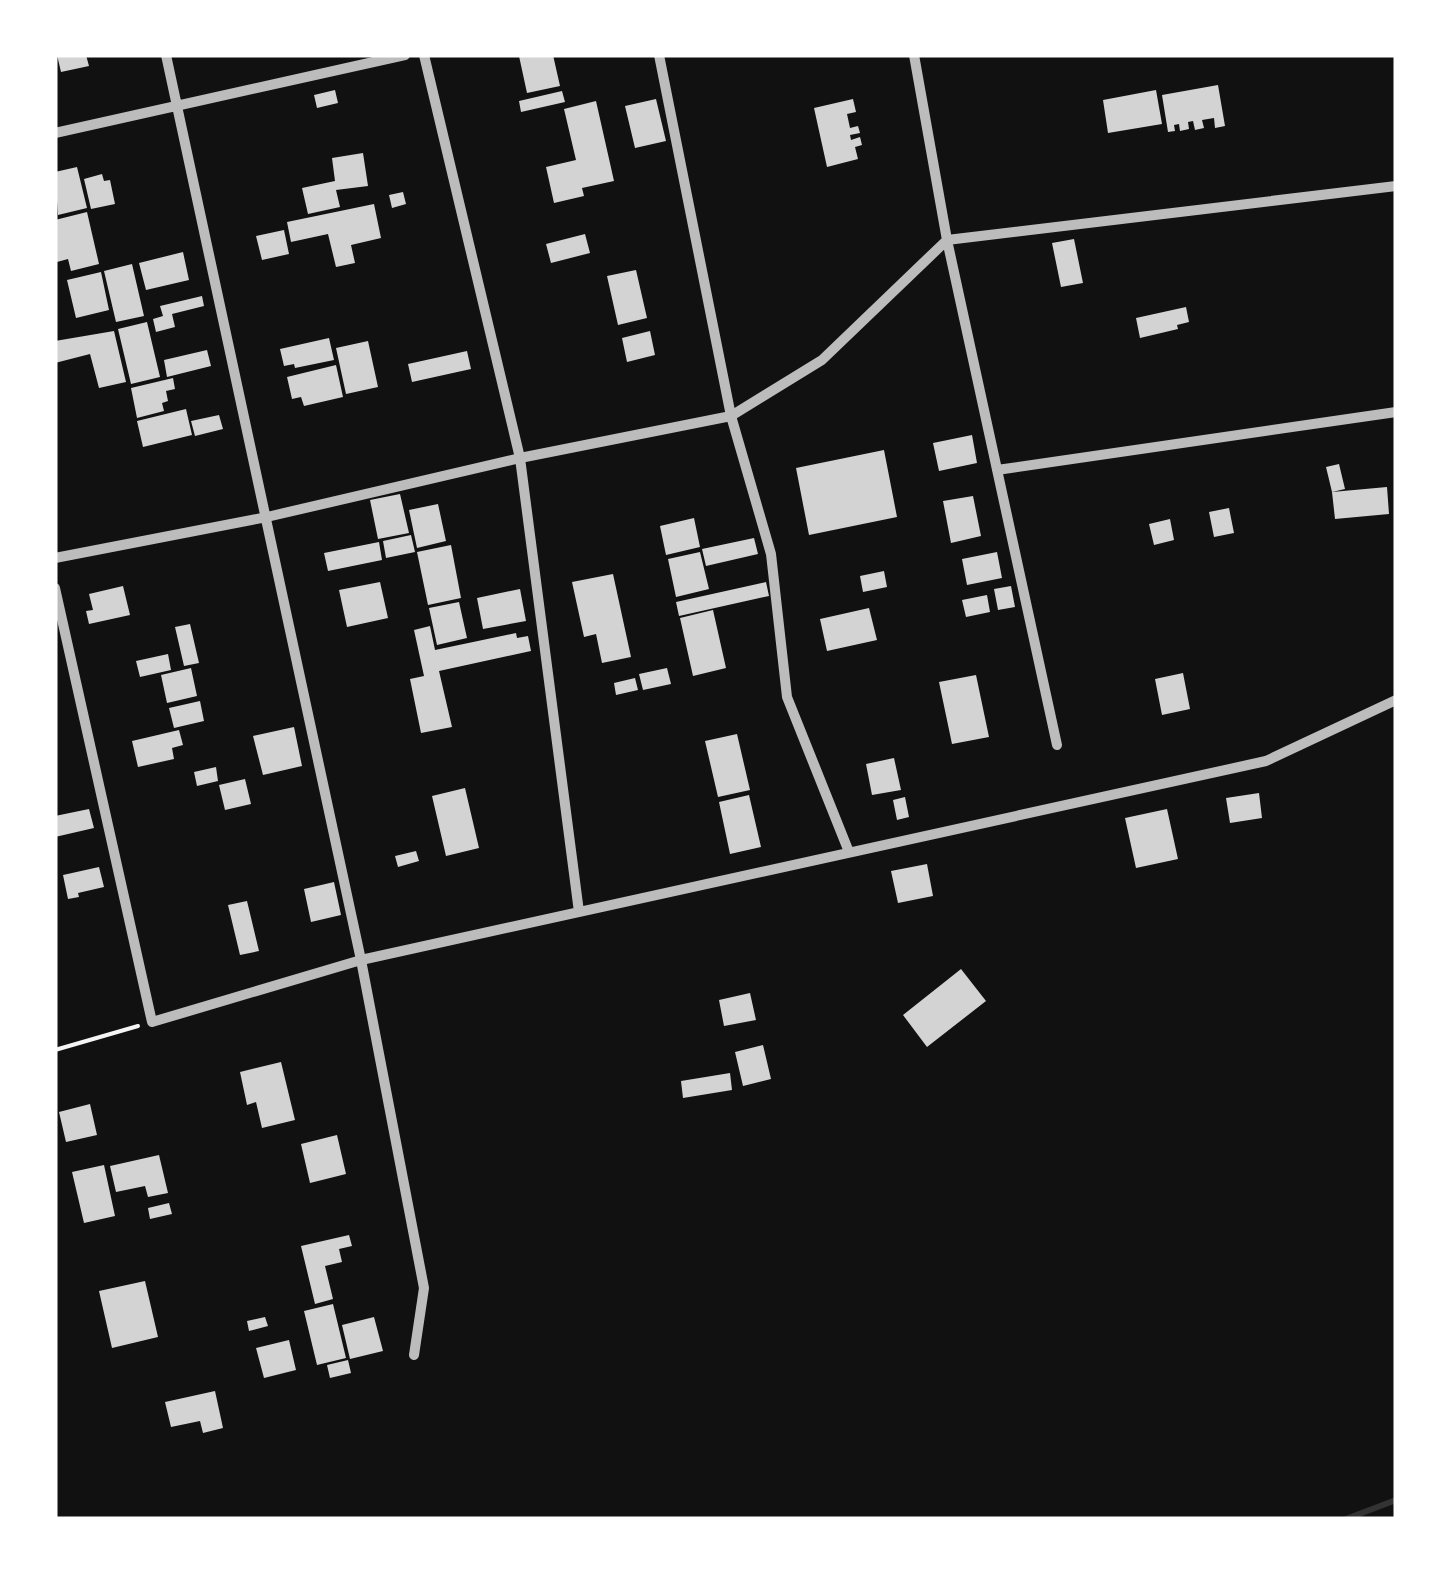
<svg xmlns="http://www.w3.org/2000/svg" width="1451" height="1574" font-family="'Archivo Narrow',sans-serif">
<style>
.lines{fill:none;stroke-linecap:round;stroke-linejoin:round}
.stream{stroke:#333;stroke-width:6}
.building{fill:#d3d3d3}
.path{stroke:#f5f5f5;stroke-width:4}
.minor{stroke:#bcbcbc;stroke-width:10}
</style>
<rect width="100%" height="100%" fill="#111"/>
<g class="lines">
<path class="stream" d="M1346 1519 1396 1500"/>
</g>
<path class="building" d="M57 55H86L89 66 61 72Z
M525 55H553L560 86 527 93 519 56Z
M1218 85 1225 126 1215 128 1214 118 1202 120 1204 128 1195 130 1193 121 1188 122 1189 129 1180 131 1179 124 1174 125 1175 131 1168 132 1162 95Z
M335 90 338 103 317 108 314 95Z
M1156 90 1162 124 1108 133 1103 100Z
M562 91 565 102 521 112 519 101Z
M656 99 666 141 635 148 625 106Z
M853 99 856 112 847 114 850 128 858 126 860 133 850 135 851 140 860 137 862 145 855 147 858 159 827 167 814 108Z
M596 101 614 181 582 188 584 196 554 203 546 167 576 160 564 109Z
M363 153 368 186 336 190 340 207 308 214 302 188 335 181 332 158Z
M77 167 87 208 58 215 55 172Z
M102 174 104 181 110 180 115 204 91 209 84 179Z
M403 192 406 204 392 208 389 195Z
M374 204 381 238 351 245 355 263 336 267 328 234 291 242 287 222Z
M87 212 99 264 71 271 68 259 57 262 55 220Z
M284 230 289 254 262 260 256 236Z
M585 234 590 253 551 263 546 244Z
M1074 239 1083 283 1061 287 1052 243Z
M183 252 189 280 146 290 139 263Z
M132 264 144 316 116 322 104 271Z
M636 270 647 318 618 325 607 276Z
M101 272 109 310 76 318 67 280Z
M202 296 204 306 172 314 175 327 156 332 153 319 163 316 160 306Z
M1186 307 1189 322 1177 325 1178 329 1140 338 1136 318Z
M147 322 160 377 131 384 118 329Z
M114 331 126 382 99 388 90 354 55 363V341Z
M650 331 655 355 627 362 622 338Z
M329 338 334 360 295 368 294 364 284 366 280 349Z
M368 341 378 387 346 394 336 348Z
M207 350 211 366 167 377 164 360Z
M467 351 471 369 412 382 408 364Z
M336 365 343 397 304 406 301 397 292 399 287 377Z
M173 378 175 389 166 391 168 401 162 403 164 411 137 418 131 388Z
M186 409 192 435 143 447 137 421Z
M219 415 223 429 195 436 191 421Z
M972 435 977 463 939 471 933 443Z
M884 450 897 517 809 535 796 468Z
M1339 464 1345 489 1332 492 1326 467Z
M1387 487 1389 514 1335 519 1332 492Z
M400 494 409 533 378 539 370 500Z
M973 496 981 536 951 543 943 501Z
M438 504 446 541 417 548 409 510Z
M1229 508 1234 533 1214 537 1209 512Z
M694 518 700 547 666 555 660 526Z
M1170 519 1174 540 1154 545 1149 524Z
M411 535 415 552 386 558 383 541Z
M754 538 758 554 706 566 702 549Z
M379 542 382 560 328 571 324 553Z
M451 545 461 598 428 605 417 552Z
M700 552 709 589 676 597 668 559Z
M997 552 1002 578 967 585 962 559Z
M884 571 887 587 863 592 860 576Z
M613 574 631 657 602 663 596 634 584 637 572 582Z
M380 582 388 618 347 627 339 590Z
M766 582 769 596 679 616 676 602Z
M123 586 130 615 89 624 86 611 93 610 89 594Z
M1011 586 1015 607 998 610 994 589Z
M520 589 526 621 483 629 477 598Z
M987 595 990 612 966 617 962 600Z
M459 602 467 638 437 645 429 608Z
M869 608 877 640 827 651 820 619Z
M713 610 726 668 693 676 680 618Z
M190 624 199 663 184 666 175 627Z
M430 626 435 650 516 633 517 638 528 636 531 651 439 671 452 727 421 733 410 679 424 676 414 630Z
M168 654 171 670 140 677 136 661Z
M191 668 197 696 167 703 161 675Z
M667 668 671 684 643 690 639 674Z
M1183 673 1190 709 1162 715 1155 679Z
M976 675 989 737 952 744 939 682Z
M635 678 638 690 616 695 614 683Z
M200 701 204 721 174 728 169 708Z
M294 727 302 766 263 775 253 736Z
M179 730 183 745 172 748 174 759 138 767 132 741Z
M737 734 750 790 718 797 705 741Z
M894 758 901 790 872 795 866 764Z
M216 767 218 781 197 786 194 772Z
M245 779 251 804 225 810 219 785Z
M465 788 479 848 446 856 432 796Z
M1259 793 1262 818 1230 823 1226 798Z
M749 795 761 847 730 854 719 802Z
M905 797 909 817 897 820 893 800Z
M89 809 94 828 55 837V816Z
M1167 809 1178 859 1136 868 1125 818Z
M416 851 419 861 398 867 395 856Z
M927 864 933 896 898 903 891 871Z
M99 867 104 887 78 893 79 897 68 899 63 875Z
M334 882 341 915 311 922 304 889Z
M247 901 259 951 240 955 228 905Z
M961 969 986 1001 927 1047 903 1015Z
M750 993 756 1020 724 1026 719 1000Z
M763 1045 771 1079 743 1086 735 1052Z
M281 1062 295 1120 262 1128 256 1102 247 1105 240 1072Z
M730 1073 732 1090 683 1098 681 1081Z
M90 1104 97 1135 66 1142 59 1112Z
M337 1135 346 1174 310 1183 301 1144Z
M159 1155 168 1193 148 1197 145 1186 116 1192 110 1166Z
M104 1165 115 1216 84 1223 72 1172Z
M169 1203 172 1214 150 1219 148 1208Z
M349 1235 352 1246 339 1249 342 1262 325 1266 333 1299 315 1304 301 1246Z
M145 1281 158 1337 112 1348 99 1291Z
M333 1304 346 1358 317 1365 304 1311Z
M265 1317 268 1326 249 1331 247 1321Z
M374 1317 383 1351 350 1359 342 1325Z
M289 1340 296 1370 264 1378 256 1348Z
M348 1360 351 1373 330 1378 327 1365Z
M215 1391 223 1428 203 1433 200 1421 171 1427 165 1402Z"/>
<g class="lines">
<path class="path" d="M55 1050 138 1026"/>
<path class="minor" d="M166 55 361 960 424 1288 414 1355
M424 55 520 458 579 912
M659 55 731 416 771 554 787 697 849 852
M914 55 947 240 1057 745
M55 133 405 55
M997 470 1396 412
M55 558 267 517 520 458 731 416 822 360 947 240 1396 186
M55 588 152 1022 361 960 1266 761 1396 700"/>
</g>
<rect width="1451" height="1574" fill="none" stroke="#ffffff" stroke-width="115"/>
</svg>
